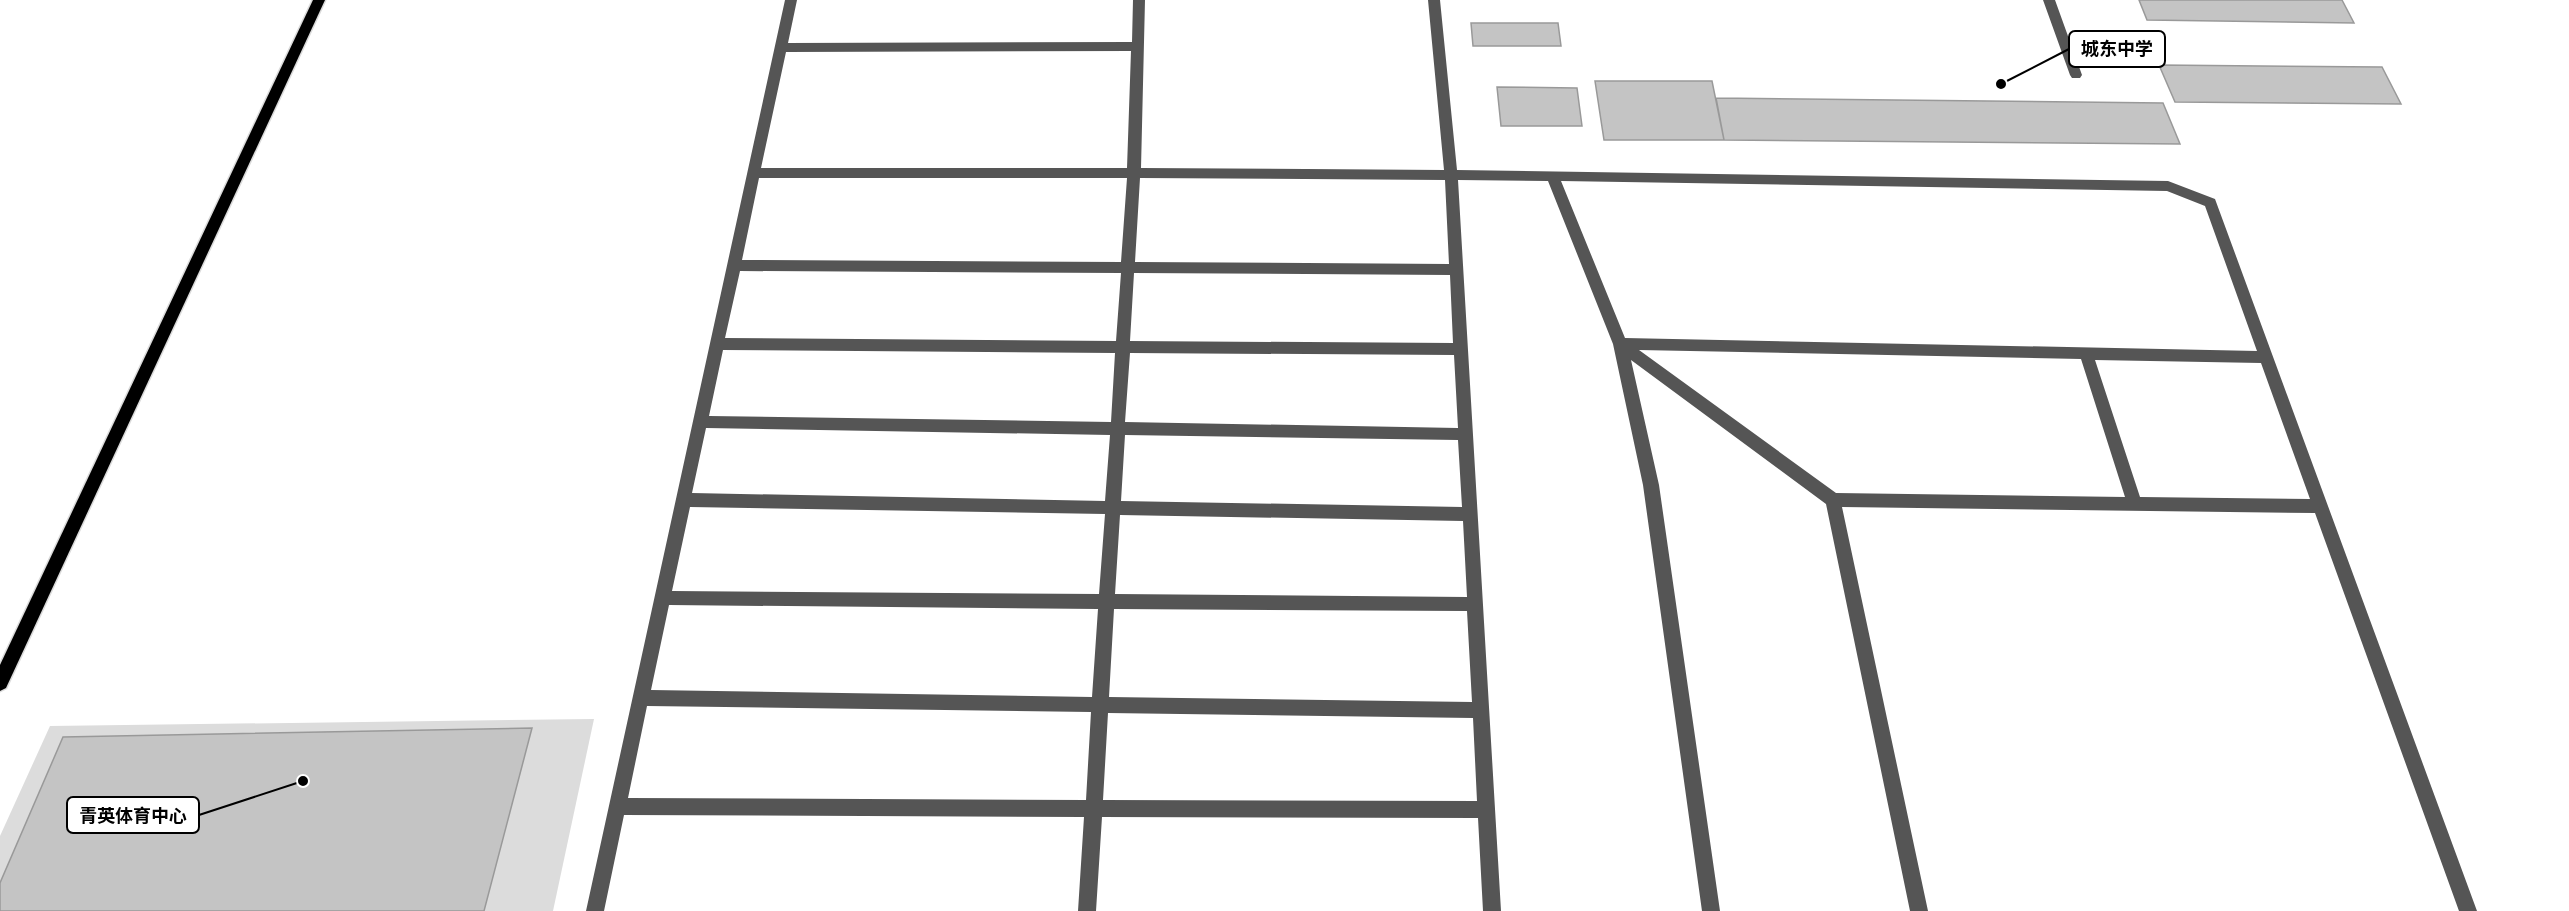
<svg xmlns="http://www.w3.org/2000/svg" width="2569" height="911" font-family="'Fira Sans','Noto Sans SC',sans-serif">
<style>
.green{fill:#dcdcdc}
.building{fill:#c4c4c4;stroke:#999;stroke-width:1.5}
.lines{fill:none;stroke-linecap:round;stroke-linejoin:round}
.major-casing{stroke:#dbdbdb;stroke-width:3}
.minor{fill:#555;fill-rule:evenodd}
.major{fill:#000;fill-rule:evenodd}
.leader{fill:none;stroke:#000;stroke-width:2}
.callout-dot{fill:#000;stroke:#fff;stroke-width:2}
.callout{fill:#fff;stroke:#000;stroke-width:2}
.callout-label{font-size:18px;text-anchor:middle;font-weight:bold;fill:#000}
</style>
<rect width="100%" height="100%" fill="#fff"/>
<path class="green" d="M594 719 553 911H0V836L50 726Z"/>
<path class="building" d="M2139 0H2342L2354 23 2147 20Z
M1471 23H1558L1561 46H1473Z
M2159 65 2382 67 2401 104 2175 102Z
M1595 81H1712L1724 140H1604Z
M1497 87 1577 88 1582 126H1501Z
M1716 98 2163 103 2180 144 1724 140Z
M532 728 484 911H0V883L63 737Z"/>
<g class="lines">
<defs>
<path id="major" d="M313 0H325L6 688 0 691V665Z"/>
</defs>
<use href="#major" class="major-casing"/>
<path class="minor" d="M785 0H797L788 43 1132 42 1133 0H1145L1141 168 1444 170 1428 0H1440L1457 170 2168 181 2215 199 2477 911H2459L2315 513 1842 507 1928 911H1910L1826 504 1631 360 1659 485 1720 911H1702L1643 485 1613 344 1548 181 1458 180 1501 911H1483L1478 818 1102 817 1096 911H1078L1084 817 624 815 604 911H586ZM1131 51 1127 168H761L786 52ZM759 178H1127L1121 262 742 260ZM1140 178 1445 180 1449 264 1135 262ZM1561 181 2167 191 2205 206 2257 351 1625 338ZM740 271 1121 273 1116 341 725 338ZM1134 273 1450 275 1453 343 1130 341ZM723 350 1115 353 1111 422 709 416ZM1639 350 2081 359 2125 497 1836 493ZM1130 353 1454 355 1458 428 1125 422ZM2095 360 2261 363 2310 499 2140 497ZM706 428 1110 435 1105 501 692 493ZM1125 435 1458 440 1462 507 1121 501ZM690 507 1105 514 1099 594 672 591ZM1120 515 1463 521 1467 597 1115 594ZM669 605 1098 609 1092 697 651 690ZM1114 609 1467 611 1472 702 1109 697ZM647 706 1091 712 1086 800 628 798ZM1108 713 1473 718 1477 801 1103 800Z
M2043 0H2055L2082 75 2080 78H2072L2070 75Z"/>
<use href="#major" class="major"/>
</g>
<path class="leader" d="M2001 84L2069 49M303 781L199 815"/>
<g class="callout-dot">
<circle cx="2001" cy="84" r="6"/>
<circle cx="303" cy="781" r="6"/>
</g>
<g class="callout">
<rect x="2069" y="31" width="96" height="36" rx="6"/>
<rect x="67" y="797" width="132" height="36" rx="6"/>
</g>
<g class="callout-label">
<text x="2117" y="55">城东中学</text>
<text x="133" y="822">青英体育中心</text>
</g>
</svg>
